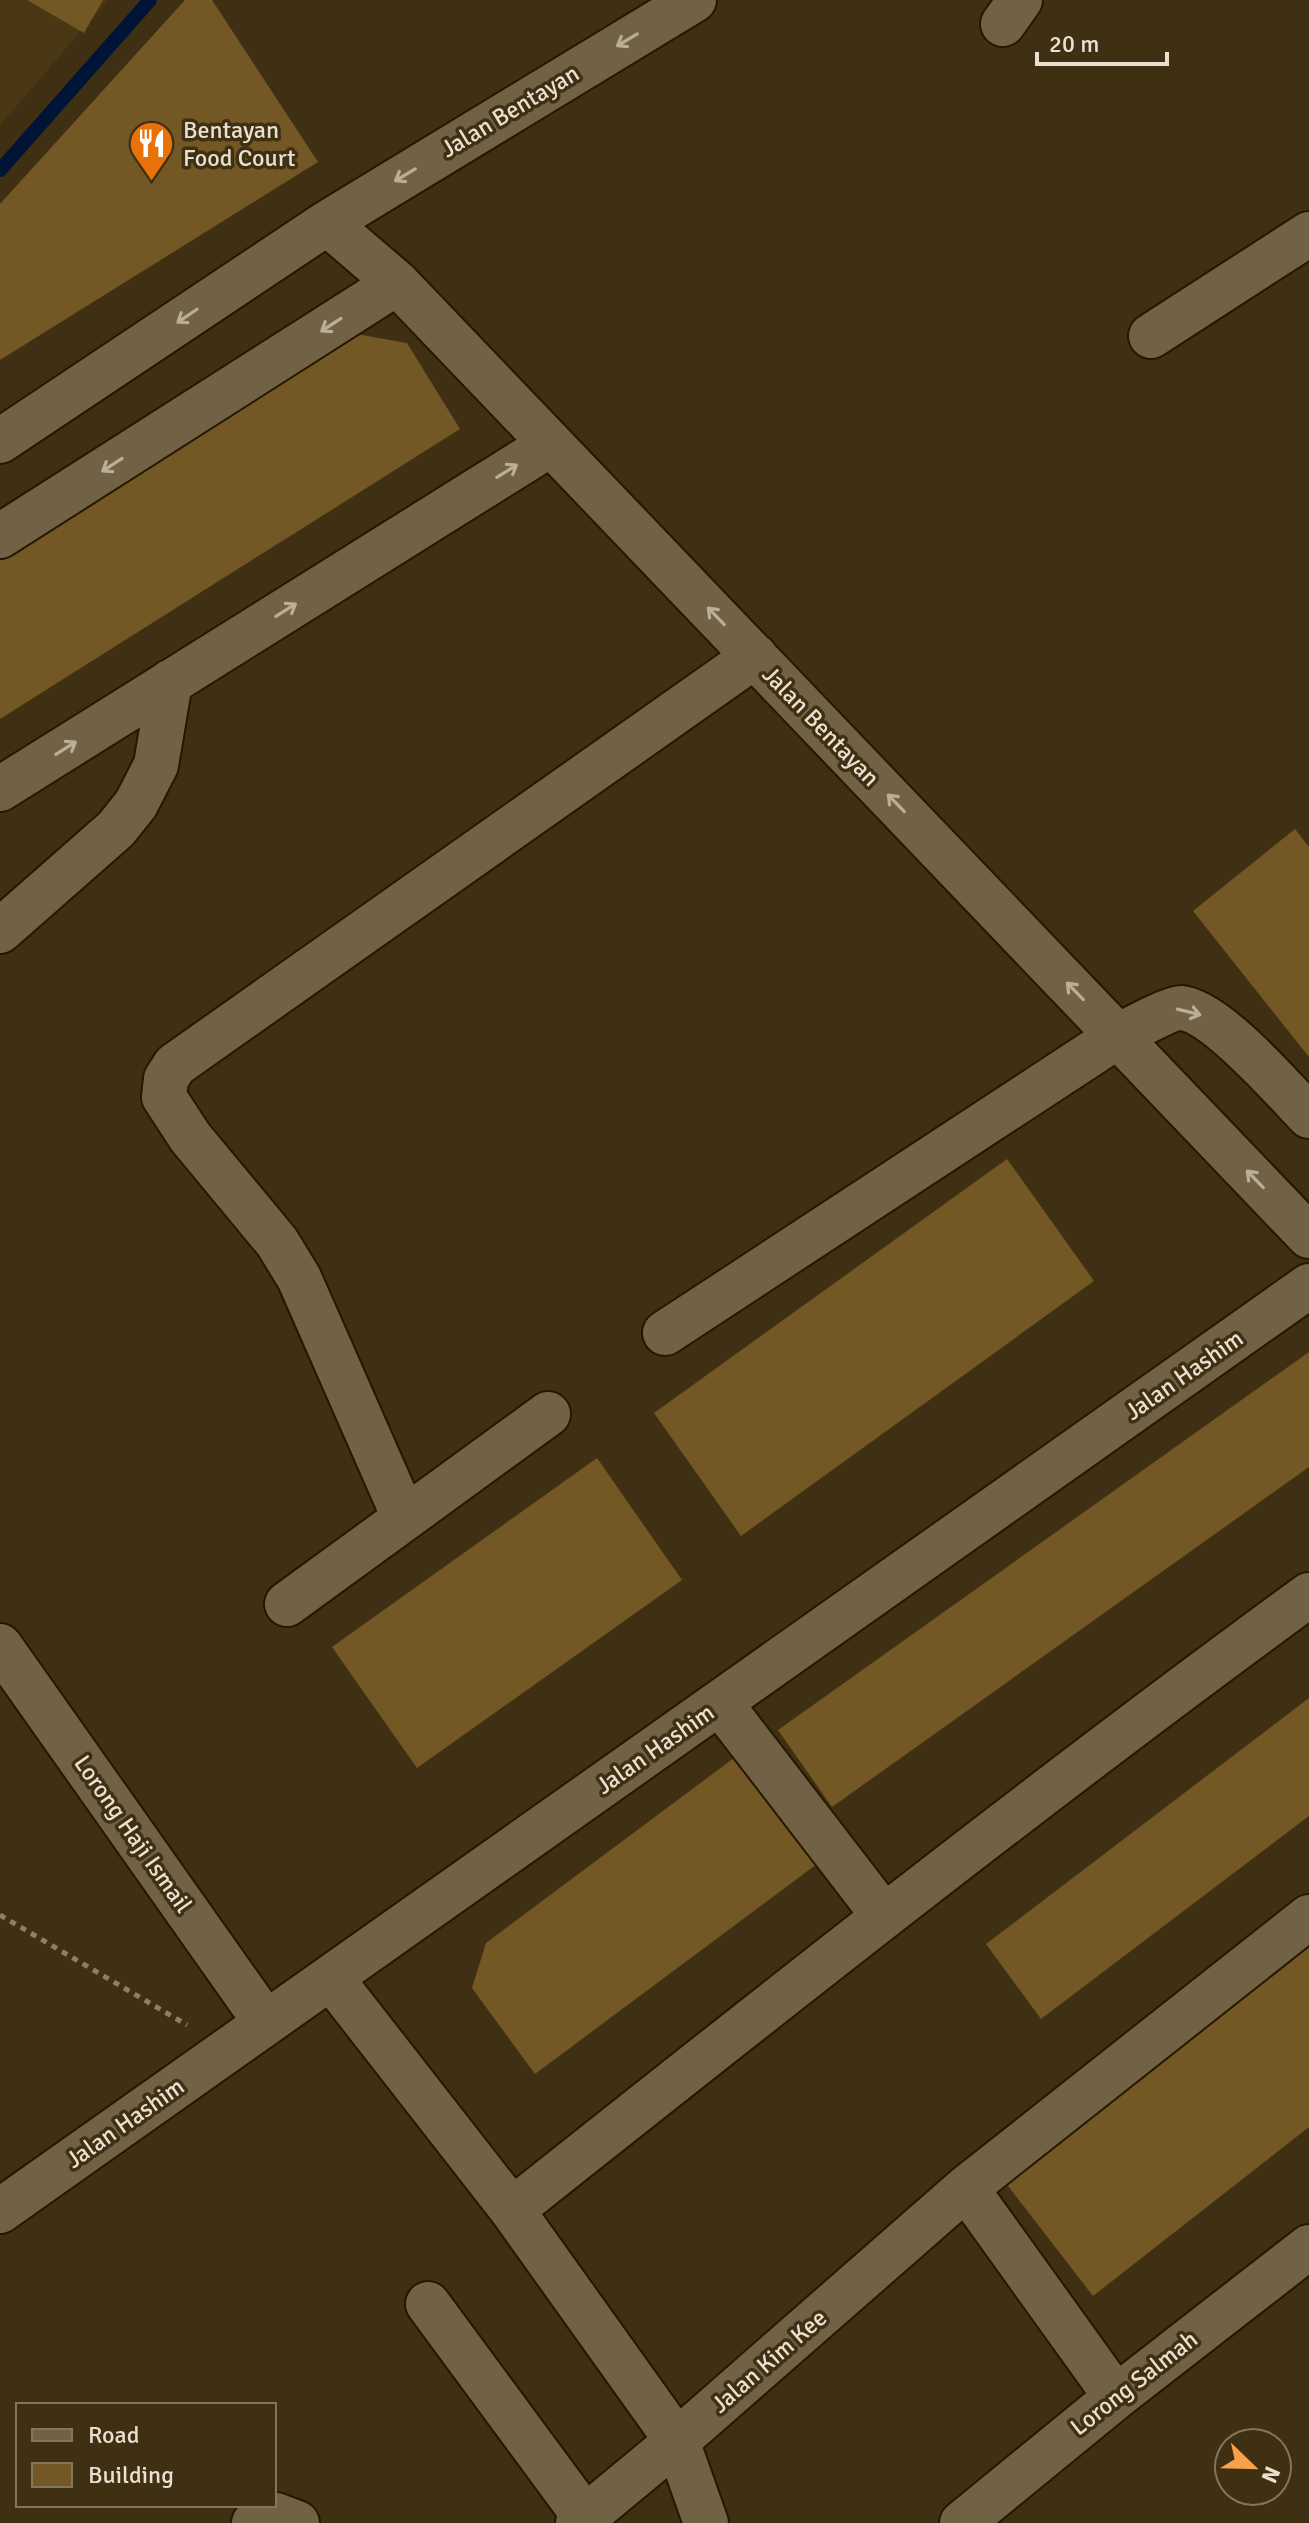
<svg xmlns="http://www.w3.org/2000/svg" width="1309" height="2523" font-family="Signika,sans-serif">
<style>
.built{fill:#4a3713}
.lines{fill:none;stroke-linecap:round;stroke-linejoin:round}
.stream{stroke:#001438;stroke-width:14}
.building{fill:#735825}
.minor-casing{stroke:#251800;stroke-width:48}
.path{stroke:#8c7f69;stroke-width:5;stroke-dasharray:6 6;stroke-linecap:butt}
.minor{stroke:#726245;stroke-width:44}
.oneway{stroke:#baae98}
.labels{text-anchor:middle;stroke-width:7;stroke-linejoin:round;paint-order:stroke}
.street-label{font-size:24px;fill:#eae0d0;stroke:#3f3014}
.poi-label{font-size:24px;fill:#eae0d0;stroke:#3f3014;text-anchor:start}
</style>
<rect width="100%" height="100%" fill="#3f3014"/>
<path class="built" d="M0 0H108L0 125Z"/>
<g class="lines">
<path class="stream" d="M0 170 150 0"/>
</g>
<path class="building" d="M27 0H103L84 33Z
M185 0H212L318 162 0 360V204Z
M356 334 407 343 460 429 0 719V559Z
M1295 829 1309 847V1057L1193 911Z
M1007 1159 1094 1281 741 1536 654 1413Z
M1309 1352V1467L832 1807 778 1730Z
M597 1458 682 1580 417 1768 332 1647Z
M1309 1698V1816L1041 2019 986 1944Z
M750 1746 829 1855 535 2074 472 1988 486 1943Z
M1309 1944V2127L1093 2296 1005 2182Z"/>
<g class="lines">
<defs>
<path id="minor" d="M1003 24 1020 0
M327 223 397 283 1309 1236
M1151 336 1309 234
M0 441 327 223 694 0
M0 536 397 283
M0 789 551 444
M0 931 116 829 136 804 156 765 170 682
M665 1333 1118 1036C1130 1030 1170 1008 1181 1008 1216 1011 1283 1089 1309 1116
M404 1517 299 1278 277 1242 190 1137 164 1097 166 1079 175 1065 755 656
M287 1604 548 1414
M0 1646 266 2023
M720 1703 883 1915
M331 1978 512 2210 677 2441 706 2523
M966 2188 1116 2397
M512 2210C775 2001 1038 1793 1309 1595
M0 2211 1309 1286
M428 2304 585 2517
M254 2523 276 2515 297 2523
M578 2523 677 2441 966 2188 1309 1917
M962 2523 1116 2397 1309 2247"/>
</defs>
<use href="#minor" class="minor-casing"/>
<path class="path" d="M0 1915 187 2025"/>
<use href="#minor" class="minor"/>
</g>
<defs><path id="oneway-shaft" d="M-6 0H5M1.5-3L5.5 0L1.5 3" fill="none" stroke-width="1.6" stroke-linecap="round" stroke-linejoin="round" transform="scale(2)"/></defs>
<g class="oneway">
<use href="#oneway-shaft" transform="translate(627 40) rotate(149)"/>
<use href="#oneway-shaft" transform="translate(405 175) rotate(149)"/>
<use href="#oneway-shaft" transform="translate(187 316) rotate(146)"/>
<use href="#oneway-shaft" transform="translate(331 325) rotate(147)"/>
<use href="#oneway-shaft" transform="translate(112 465) rotate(147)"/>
<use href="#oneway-shaft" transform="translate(507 471) rotate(-32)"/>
<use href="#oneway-shaft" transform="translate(286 610) rotate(-32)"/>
<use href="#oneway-shaft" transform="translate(716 616) rotate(-134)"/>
<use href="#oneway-shaft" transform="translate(66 748) rotate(-32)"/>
<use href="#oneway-shaft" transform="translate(896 803) rotate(-134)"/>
<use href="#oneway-shaft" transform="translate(1075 991) rotate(-134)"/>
<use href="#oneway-shaft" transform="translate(1189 1012) rotate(14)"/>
<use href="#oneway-shaft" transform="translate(1255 1179) rotate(-134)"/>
</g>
<defs>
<symbol id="restaurant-pin" viewBox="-11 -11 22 30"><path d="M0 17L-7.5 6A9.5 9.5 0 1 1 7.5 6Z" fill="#e8710a" stroke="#3f3014"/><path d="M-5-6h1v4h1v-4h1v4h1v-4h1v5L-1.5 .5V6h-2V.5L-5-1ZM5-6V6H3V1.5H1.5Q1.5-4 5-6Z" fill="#fff"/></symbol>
</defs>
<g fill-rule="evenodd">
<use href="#restaurant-pin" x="126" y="118" width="51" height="69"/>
</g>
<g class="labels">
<g class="street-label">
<text transform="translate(510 111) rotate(-31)" y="8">Jalan Bentayan</text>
<text transform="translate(821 726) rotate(46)" y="8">Jalan Bentayan</text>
<text transform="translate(1184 1375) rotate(-35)" y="8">Jalan Hashim</text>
<text transform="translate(655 1749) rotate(-35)" y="8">Jalan Hashim</text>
<text transform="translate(133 1834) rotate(55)" y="8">Lorong Haji Ismail</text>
<text transform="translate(125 2123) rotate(-35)" y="8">Jalan Hashim</text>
<text transform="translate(769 2361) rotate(-41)" y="8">Jalan Kim Kee</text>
<text transform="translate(1134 2383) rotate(-38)" y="8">Lorong Salmah</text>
</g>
<g class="poi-label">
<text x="183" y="138">Bentayan<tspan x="183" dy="28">Food Court</tspan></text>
</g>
</g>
<rect x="16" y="2403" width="260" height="104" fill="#3f3014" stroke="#83765f" stroke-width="2"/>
<rect x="32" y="2429" width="40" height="12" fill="#726245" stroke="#83765f" stroke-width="2"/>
<text x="88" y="2443" font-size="24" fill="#eae0d0">Road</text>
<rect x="32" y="2463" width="40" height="24" fill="#735825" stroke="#83765f" stroke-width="2"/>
<text x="88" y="2483" font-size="24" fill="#eae0d0">Building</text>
<g transform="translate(1253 2467) rotate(113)"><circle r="38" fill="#3f3014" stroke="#83765f" stroke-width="2"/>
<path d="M0-6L14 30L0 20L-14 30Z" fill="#f8a14a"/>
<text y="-12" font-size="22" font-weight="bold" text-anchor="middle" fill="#eae0d0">N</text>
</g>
<path d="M1037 52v12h130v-12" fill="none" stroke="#eae0d0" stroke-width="4"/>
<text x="1049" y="52" font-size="24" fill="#eae0d0" stroke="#3f3014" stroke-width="6" paint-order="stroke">20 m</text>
</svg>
